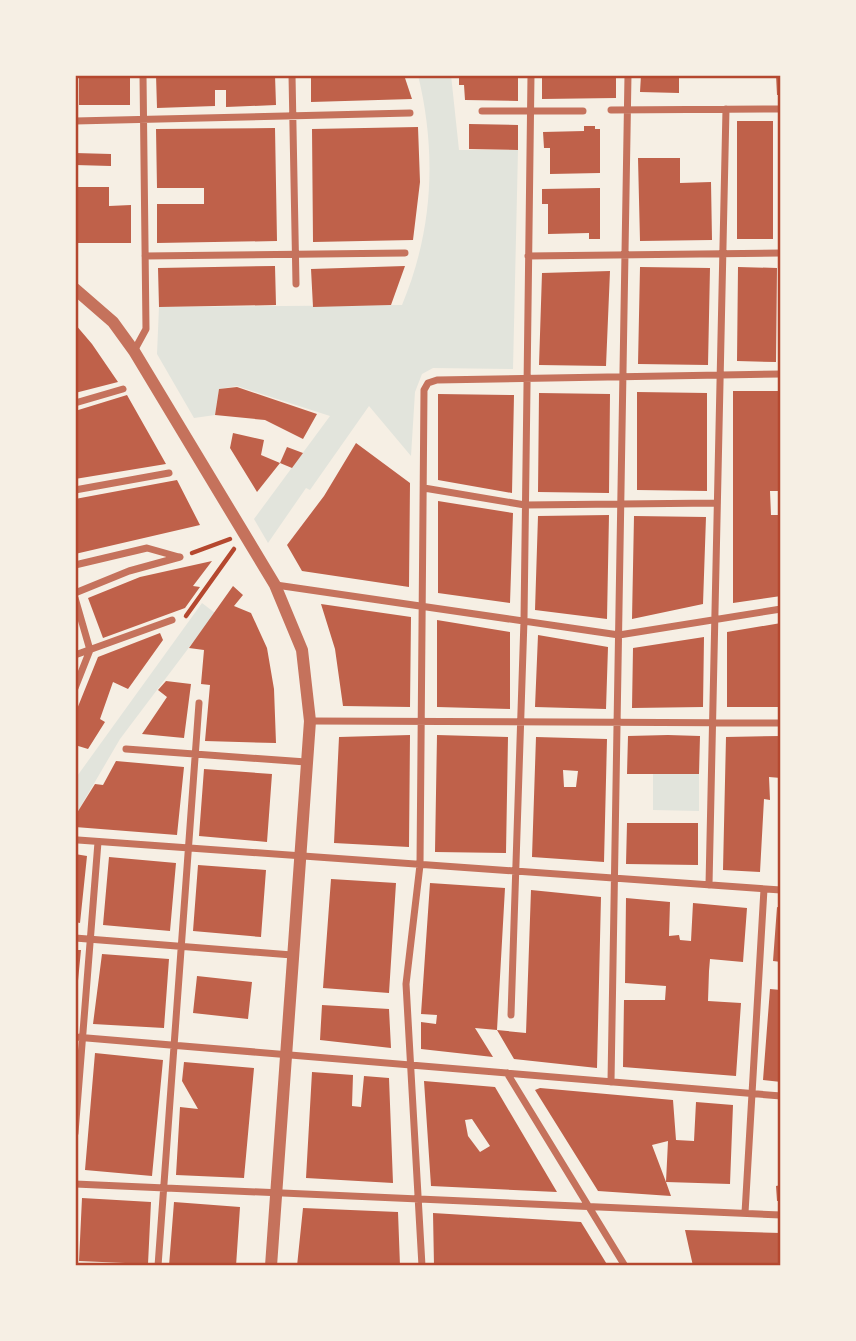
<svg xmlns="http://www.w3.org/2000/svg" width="856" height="1341" font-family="Merriweather,serif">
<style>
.green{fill:#e2e4dc}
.building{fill:#bf614a;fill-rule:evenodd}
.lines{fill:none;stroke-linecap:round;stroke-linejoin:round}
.path{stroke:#b5482f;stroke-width:4.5}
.minor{stroke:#c5725c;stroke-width:7}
.tertiary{stroke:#c5725c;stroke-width:12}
.neatline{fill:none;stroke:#b5482f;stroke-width:2.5}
</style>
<rect width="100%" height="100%" fill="#f6efe4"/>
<path class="green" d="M418 75H451L459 150H518L513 369 433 368 422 374 415 392 411 456 369 406 310 490 306 488 268 543 254 519 330 416 237 386 219 389 215 415 194 418 157 354 159 307 402 305C433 231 437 153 418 75Z
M202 603 215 613 120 739 75 816V779Z
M653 774H699V811L653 810Z"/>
<path class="building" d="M79 75H130V105H79Z
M156 75H275L276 105 226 107V90H215V106L157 108Z
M311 75H404L412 99 311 102Z
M459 75H518V101L465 100 464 85H459Z
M542 75H616V98L542 99Z
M641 75H679V93L640 92Z
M776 75H781V95H777Z
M737 121H773V239H737Z
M469 124 518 125V150L469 149Z
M584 126H595V129H600V173L550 174V148H544L543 132 584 131Z
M418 127 420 182 413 240 313 242 312 129Z
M275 128 277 241 157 243V204H204V188H157L156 129Z
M75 153 111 154V166L75 165Z
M638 158H680V183L711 182 712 240 640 241Z
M77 187H109V206L131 205V243H77Z
M600 188V239H589V233L548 234V204H542V189Z
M275 266 276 305 159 307 158 268Z
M405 266 391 305 313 307 311 269Z
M640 267 710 268 708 365 638 364Z
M738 267 777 268 776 362 737 361Z
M610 271 606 366 539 365 542 273Z
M75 324 92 344 118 382 75 393Z
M237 387 317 414 303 439 265 420 215 415 219 389Z
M733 391H779L780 491H770L771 515H781V596L733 603Z
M637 392 707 393V491L637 490Z
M539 393 610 394 609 493 538 492Z
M438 394 514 395 512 493 438 480Z
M127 395 166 464 75 479V411Z
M233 433 264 440 261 455 280 463 257 492 230 448Z
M356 443 410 483 409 587 302 571 287 545 324 496Z
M287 447 303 453 292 468 280 463Z
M177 480 200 525 75 554V499Z
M438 501 513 513 510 603 438 593Z
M609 515 607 619 535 610 538 516Z
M634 516 706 517 703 604 632 619Z
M212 561 193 586 200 587 185 608 103 638 88 598 140 577Z
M233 586 243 595 234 606 251 613 267 648 274 689 276 743 205 741 210 685 201 684 204 650 189 648Z
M321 604 411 617 410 707 343 706 335 649Z
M437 620 510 632V709L437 707Z
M781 623V707H727V632Z
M160 633 163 640 128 689 113 682 100 719 105 722 88 749 75 745V714L98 657Z
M538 635 608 647 606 709 535 707Z
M704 637 703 707 632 708 633 648Z
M166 681 191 684 184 738 142 734 167 697 158 690Z
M410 735 409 847 334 843 339 737Z
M437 735 508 737 506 853 435 852Z
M668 735 700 736 699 774H627L628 736Z
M781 736V778L769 777 770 800 764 799 760 872 723 870 726 737Z
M536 737 607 739 604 862 532 857ZM563 770 578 771 576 787H564Z
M116 761 184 767 177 835 75 827V816L95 784 103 785Z
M204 769 272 774 267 842 199 836Z
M627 823H698V865L626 864Z
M75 854 87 856 80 923 75 922Z
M109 857 176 863 170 931 103 925Z
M198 865 266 870 261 937 193 931Z
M331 879 396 883 389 993 323 988Z
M430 883 505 888 497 1030 475 1028 493 1057 421 1049V1022L436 1024 437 1015 421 1014Z
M531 890 601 897 597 1068 514 1059 497 1030 526 1033Z
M626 898 670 902 669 936 679 935 680 940 691 941 693 903 747 908 743 962 710 959 709 971 708 1001 741 1003 736 1076 623 1067 624 1000H665L666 986 625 983Z
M777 907 781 908V962L773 961Z
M75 950H81L77 991H75Z
M102 954 169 959 164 1028 93 1024Z
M197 976 252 982 248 1019 193 1013Z
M770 989 781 990V1082L763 1080Z
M322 1005 389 1009 391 1048 320 1040Z
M95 1053 163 1060 152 1176 85 1170Z
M184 1062 254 1068 244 1178 176 1175 180 1107 198 1109 182 1081Z
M312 1072 353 1075 352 1106 361 1107 364 1076 389 1078 393 1183 306 1178Z
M424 1081 495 1087 557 1192 431 1186ZM472 1119 490 1146 480 1152 468 1136 465 1120Z
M540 1088 673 1100 676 1140 694 1141 696 1102 733 1105 730 1184 666 1182 671 1196 598 1191 535 1090ZM668 1141 666 1182 652 1145Z
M781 1185V1201H777L776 1186Z
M82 1198 151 1202 148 1264 79 1261Z
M174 1202 240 1207 236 1266H169Z
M303 1208 398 1212 400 1266H297Z
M433 1213 581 1222 608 1266H434Z
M685 1230 781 1233V1266H693Z"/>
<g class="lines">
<path class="path" d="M192 553 230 539
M186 616 234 549"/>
<path class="minor" d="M292 75 296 284
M611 110 781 109
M482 111H583
M75 121 410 113
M145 256 405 253
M528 256 781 253
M134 351 146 329 143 75
M75 403 123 389
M424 488 525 505 717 503
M75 490 169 473
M75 565 147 548 179 557
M276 585 619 635 781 609
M75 593 129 571 180 557
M75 598 90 650 75 688
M75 655 172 620
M310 721 781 723
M126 749 306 762
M78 840 781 890
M709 885 726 109
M75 938 292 955
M511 1015 524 620 531 75
M75 1037 781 1096
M507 1073 625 1266
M611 1082 628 75
M75 1133 98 842
M75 1184 781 1215
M745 1213 764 889
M158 1266 199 703
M422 1266 406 984 420 865 424 390 428 383 437 380 781 374"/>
<path class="tertiary" d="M75 289 113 322 134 351 275 585 302 650 310 721 271 1266"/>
</g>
<rect width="856" height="1341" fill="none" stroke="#f6efe4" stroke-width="154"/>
<rect x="77" y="77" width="702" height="1187" class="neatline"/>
</svg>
